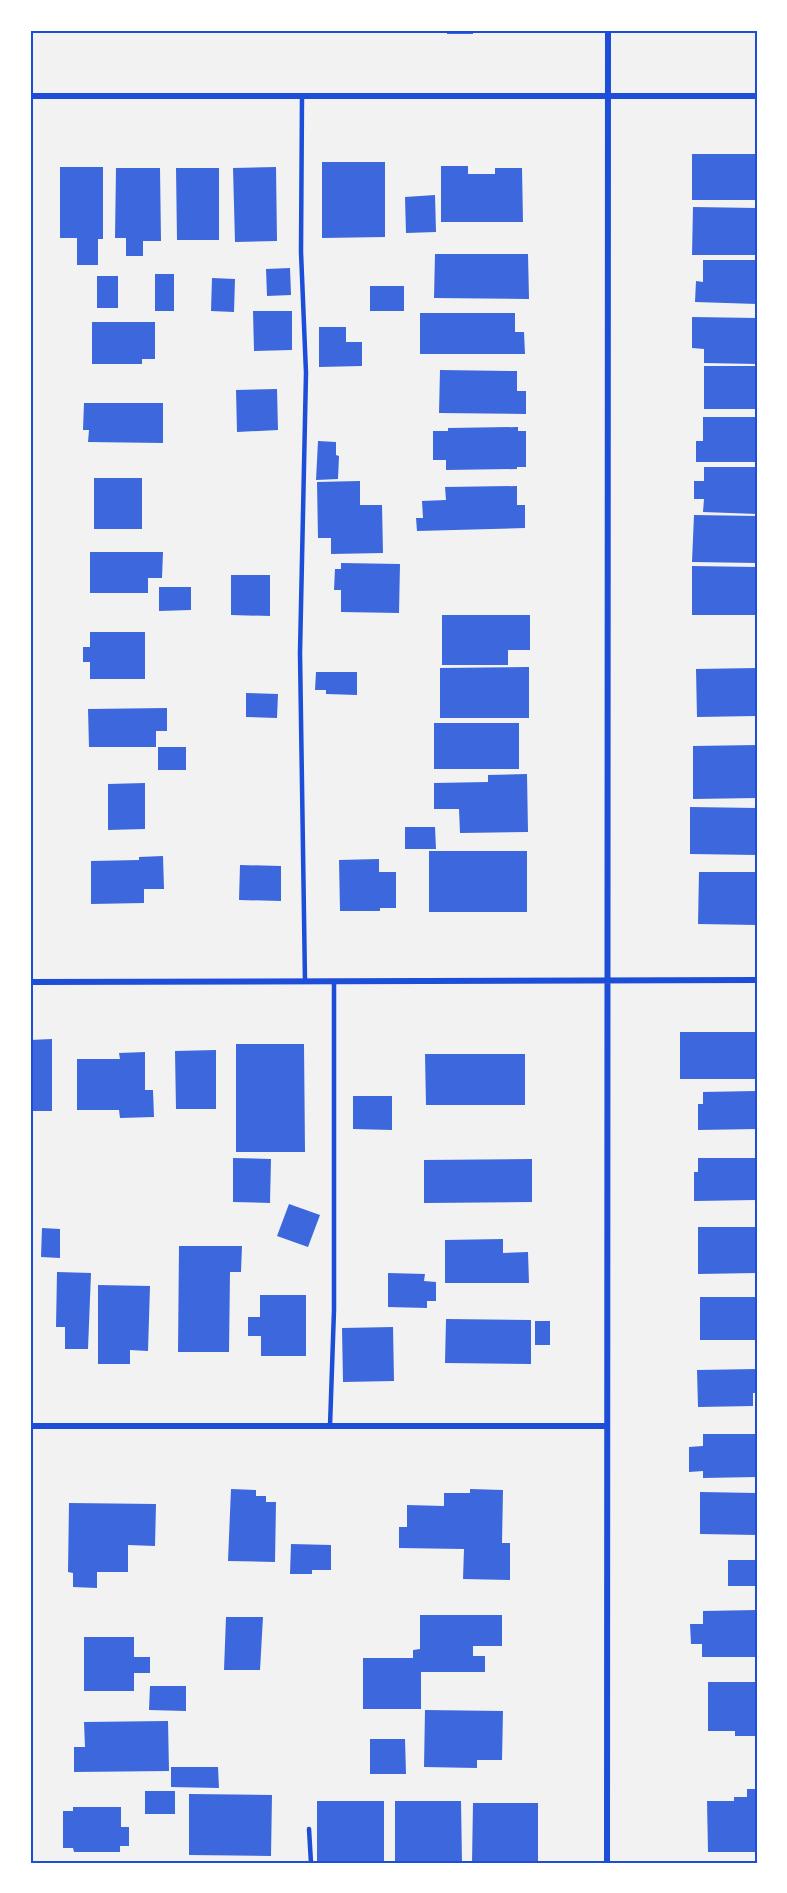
<svg xmlns="http://www.w3.org/2000/svg" width="787" height="1893" font-family="'Source Sans 3',sans-serif">
<style>
.building{fill:#3d67dc}
.lines{fill:none;stroke-linecap:round;stroke-linejoin:round}
.service{stroke:#1d4ed8;stroke-width:4.5}
.minor{stroke:#1d4ed8;stroke-width:6}
.neatline{fill:none;stroke:#1d4ed8;stroke-width:2}
</style>
<rect width="100%" height="100%" fill="#f2f2f2"/>
<path class="building" d="M447 30H473V34H447Z
M692 154H757V200H692Z
M322 162H385V237L322 238Z
M441 166H468V174H495V168H522L523 222H441Z
M60 167H103V239H98V265H77V238H60Z
M276 167 277 241 235 242 233 168Z
M116 168H160L161 241H143V256H126V238H115Z
M176 168H219V240H177Z
M435 195 436 232 406 233 405 197Z
M693 207 757 208V255H692Z
M435 254H528L529 299 434 298Z
M703 260H757V304L695 302 696 281 703 282Z
M290 268 291 295 267 296 266 269Z
M155 274H174V311H155Z
M97 276H118V308H97Z
M212 278 235 279 234 312 211 311Z
M370 286H404V311H370Z
M253 311H292V350L254 351Z
M420 313H515V332H524L525 354H420Z
M692 317 757 318V364L704 363V349L692 348Z
M92 322H155V359H142V364H92Z
M319 327H346V342H362V366L319 367Z
M704 366H757V409H704Z
M440 370 517 371V391H526V414L439 413Z
M277 389 278 430 237 432 236 390Z
M84 403H163V443L88 442 89 430H83Z
M703 417H757V462H696V441H703Z
M518 427V431H526V467H517V469L446 470V460H433V431H448V428Z
M318 441 336 442V455L339 456 338 479 316 480Z
M704 467H757V514L703 512 704 499H694V481H704Z
M94 478H142V529H94Z
M360 481V505H382L383 553 331 554V538H318L317 482Z
M517 486V505H525V528L417 531 416 518H423L422 501 446 500 445 487Z
M694 515 757 516V563L692 562Z
M90 552H163L162 578H148V593H90Z
M341 563 400 564 399 613 341 612V590H334L335 569H341Z
M692 566 757 567V615H692Z
M231 575H270V616L231 615Z
M159 587H191V610L159 611Z
M442 615H530V650H508V665H442Z
M90 632H145V679H90V662H83V647H90Z
M529 667V718H440V668Z
M757 668V716L697 717 696 669Z
M316 672H357V695L326 694V690H315Z
M246 693 278 694 277 718 246 717Z
M167 708V731H156V747H89L88 709Z
M434 723H519V769H434Z
M757 745V798L693 799V746Z
M158 747H186V770H158Z
M527 774 528 832 460 833 459 809H434V783L488 782V775Z
M145 783V829L108 830V784Z
M690 807 757 808V855L690 854Z
M405 827H435L436 849H405Z
M429 851H527V912H429Z
M163 856 164 889H144V903L91 904V861L139 860V857Z
M379 859V872H396V908H380V911H340L339 860Z
M240 865 281 866V901L239 900Z
M699 872H757V925L698 924Z
M680 1032H757V1079H680Z
M52 1039V1111H30V1040Z
M236 1044H304L305 1152H236Z
M216 1050V1109H176L175 1051Z
M145 1052V1090H153L154 1117 120 1118 119 1110H77V1059H120L119 1053Z
M425 1054H525V1105H426Z
M756 1091 757 1129 698 1130V1104H703V1092Z
M353 1096H392V1130L353 1129Z
M233 1158 271 1159 270 1203 233 1202Z
M698 1158H756V1200L694 1201V1172H698Z
M532 1159V1202L424 1203V1160Z
M289 1204 320 1215 308 1247 277 1236Z
M698 1227H757L756 1273 698 1274Z
M42 1228 60 1229V1258L41 1257Z
M503 1239V1253L528 1252 529 1283H445V1240Z
M179 1246H242L241 1272H230L229 1352H178Z
M57 1272 91 1273 88 1349H65V1327H56Z
M388 1273 425 1274 424 1281 436 1282V1301H427V1308L388 1307Z
M98 1285 150 1286 148 1351 130 1350V1364H98Z
M260 1295H306V1356H261V1336H248V1317H260Z
M700 1297H757V1340H700Z
M446 1319 531 1320V1364L445 1363Z
M535 1321H550V1345H535Z
M393 1327 394 1381 343 1382 342 1328Z
M757 1369V1393H753V1406L698 1407 697 1370Z
M703 1434H757V1477L703 1478V1471L689 1472V1447L703 1446Z
M231 1489 256 1490V1496H266V1502H276L275 1562 228 1561Z
M470 1489 503 1490 502 1543H510V1580L463 1579 464 1549 399 1548V1527H407V1505L444 1506V1493H470Z
M700 1492 757 1493V1535L700 1534Z
M69 1503 156 1504 155 1546 128 1545V1572H97V1588L73 1587V1573L68 1572Z
M291 1544 331 1545V1570H312V1574H290Z
M728 1560H757V1586H728Z
M757 1610V1657H702V1644H691L690 1624H703V1611Z
M420 1615H502V1646H473V1656H485V1672H421V1709H363V1658H413V1650L420 1649Z
M226 1617H263L260 1670H224Z
M84 1637H134V1657H150V1673H134V1691H84Z
M708 1682H757V1736H735V1731H708Z
M150 1686H186V1711L149 1710Z
M425 1710 503 1711 502 1760H477V1768L424 1767Z
M168 1721 169 1771 74 1772V1747H85L84 1722Z
M370 1739H405L406 1774H370Z
M171 1767H218L219 1788 171 1787Z
M747 1789H757V1852H708L707 1801H734V1797H747Z
M145 1791H175V1814H145Z
M189 1794 272 1795 271 1856 189 1855Z
M317 1801H384V1863H317Z
M395 1801H461L462 1863H395Z
M473 1803H538V1863H472Z
M73 1807H121V1827H129V1846H120V1852H74L73 1848H63V1811H73Z"/>
<g class="lines">
<path class="service" d="M302 96 301 252 306 373 300 653 305 981
M330 1426 334 1310V981
M309 1829 311 1863"/>
<path class="minor" d="M30 96H757
M30 982 757 980
M30 1426H607
M607 1863 608 30"/>
</g>
<rect width="787" height="1893" fill="none" stroke="#ffffff" stroke-width="63"/>
<rect x="32" y="32" width="724" height="1830" class="neatline"/>
</svg>
